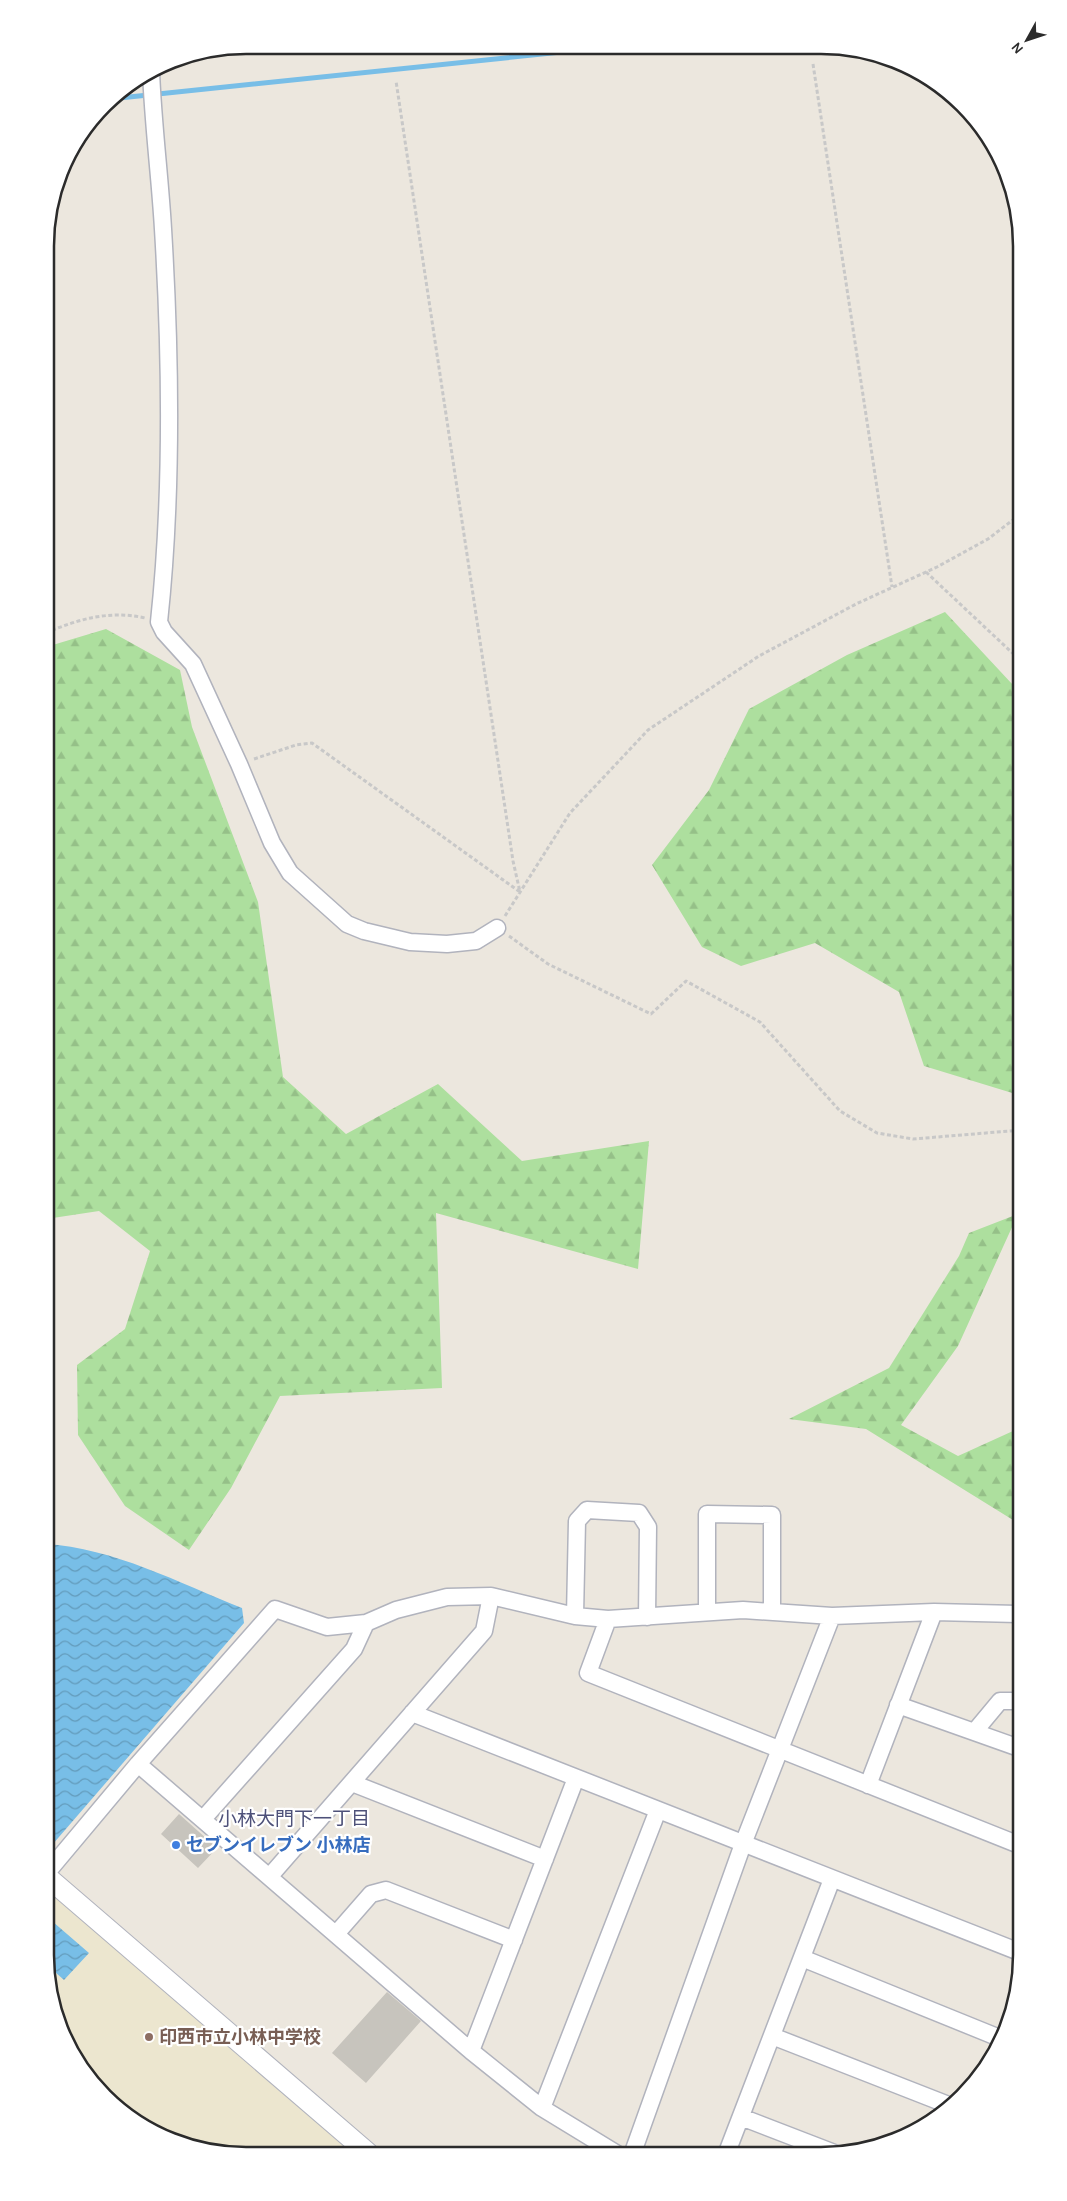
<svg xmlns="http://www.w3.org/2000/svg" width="1067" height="2201" font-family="Karla,'Noto Sans JP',sans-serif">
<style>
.education{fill:#ece6cf}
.forest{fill:url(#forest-firs)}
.water{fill:url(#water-waves)}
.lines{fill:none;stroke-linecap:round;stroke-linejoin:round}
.stream{stroke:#78bee7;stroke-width:5}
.building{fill:#c7c4bd}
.minor-casing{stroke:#b1b3bd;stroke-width:19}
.tertiary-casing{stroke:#b1b3bd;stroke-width:22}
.path{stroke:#c8c8c8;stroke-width:3;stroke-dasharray:4 2.5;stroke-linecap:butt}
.minor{stroke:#fff;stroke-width:16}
.tertiary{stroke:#fff;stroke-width:20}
.shop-dot{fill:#3f7fe0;stroke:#fff;stroke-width:2}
.education-dot{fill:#8d6e63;stroke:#fff;stroke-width:2}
.labels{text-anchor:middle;stroke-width:4.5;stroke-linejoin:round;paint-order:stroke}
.shop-label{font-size:18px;font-weight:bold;fill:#366cbe;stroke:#fff;text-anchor:start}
.education-label{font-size:18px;font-weight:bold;fill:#785e54;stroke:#fff;text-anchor:start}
.neighbourhood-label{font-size:19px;fill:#4e5179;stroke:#fff}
.rim{fill:none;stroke:#2b2b2b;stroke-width:2.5}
</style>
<defs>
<pattern id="forest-firs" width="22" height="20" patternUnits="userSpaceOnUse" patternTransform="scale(1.25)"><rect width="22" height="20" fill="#addf9e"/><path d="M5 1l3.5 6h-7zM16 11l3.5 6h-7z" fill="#95c088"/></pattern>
<pattern id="water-waves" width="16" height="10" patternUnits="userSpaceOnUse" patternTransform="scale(1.25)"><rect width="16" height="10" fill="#78bee7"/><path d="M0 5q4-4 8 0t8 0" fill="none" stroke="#639bbb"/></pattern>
</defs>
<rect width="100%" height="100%" fill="#ece7de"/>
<path class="education" d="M45 1875 368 2153 207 2152 157 2135 113 2106 79 2067 52 2008 45 1955Z"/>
<path class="forest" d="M945 612 1013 685 1022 702V1096L924 1066 899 992 815 943 741 966 702 947 652 865 709 790 749 709 847 655Z
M106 629 180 670 192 727 258 902 283 1077 346 1134 438 1084 522 1161 649 1141 638 1269 436 1213 442 1388 280 1396 231 1488 189 1550 125 1506 78 1435 77 1365 125 1329 150 1251 99 1211 46 1219V647Z
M1018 1214 958 1346 901 1425 958 1456 1013 1431 1022 1439V1520H1013L866 1429 789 1419 889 1368 959 1256 969 1233Z"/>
<path class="water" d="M45 1544C114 1548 179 1583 242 1608L244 1623 46 1852Z
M45 1915 89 1953 64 1980 46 1964Z"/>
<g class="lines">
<path class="stream" d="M110 99 610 47"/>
</g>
<path class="building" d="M179 1814 217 1848 198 1868 161 1834Z
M387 1992 421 2021 366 2083 332 2053Z"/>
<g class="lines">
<defs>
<path id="minor" d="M151 71C153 124 160 177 163 229 171 360 173 492 159 622L164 632 193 664 239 764 272 843 290 873 347 924 364 931 410 942 447 944 476 941 497 928
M707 1612V1514L772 1515V1612
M575 1616 577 1521 587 1510 639 1513 648 1527 647 1617
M608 1619 588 1673 1022 1846
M898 1705 1022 1749
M412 1713 1022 1953
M975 1731 1000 1701H1022
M138 1764 471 2051 542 2108 619 2155
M352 1783 545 1859
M868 1785 934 1612
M203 1819 354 1649 366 1623
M45 1875 138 1764 275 1609 327 1627 366 1623 396 1610 447 1597 491 1596 575 1616 608 1619 743 1610 832 1616 934 1612 1022 1614
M270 1876 484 1631 491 1596
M336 1934 371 1894 386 1890 514 1940
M802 1958 1002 2039
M772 2036 951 2106
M471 2051 576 1778
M542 2108 658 1810
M741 2117 837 2154
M632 2155 743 1844 832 1616
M726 2155 832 1879"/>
<path id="tertiary" d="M45 1875 368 2153"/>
</defs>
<use href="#minor" class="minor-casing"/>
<use href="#tertiary" class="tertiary-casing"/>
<path class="path" d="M389 46 390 50
M813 64 892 587
M926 572 1022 662
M46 633C78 619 110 610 145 618
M254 759 296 745 312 743 520 892 513 861 396 81
M505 916 570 813 648 730 759 656 856 604 937 567 988 539 1022 513
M509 936 548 964 651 1014 686 981 760 1022 840 1111 877 1133 913 1139 1022 1130"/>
<use href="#minor" class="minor"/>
<use href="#tertiary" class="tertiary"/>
</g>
<circle class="shop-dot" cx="176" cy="1845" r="5"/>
<circle class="education-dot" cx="149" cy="2037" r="5"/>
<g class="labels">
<g class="shop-label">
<text x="186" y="1851">セブンイレブン 小林店</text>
</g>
<g class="education-label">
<text x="159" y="2043">印西市立小林中学校</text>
</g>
<g class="neighbourhood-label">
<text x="294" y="1825">小林大門下一丁目</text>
</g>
</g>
<path d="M0 0H1067V2201H0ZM246 54H821A192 192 0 0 1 1013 246V1955A192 192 0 0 1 821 2147H246A192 192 0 0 1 54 1955V246A192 192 0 0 1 246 54Z" fill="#fff" fill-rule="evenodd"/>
<path class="rim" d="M246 54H821A192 192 0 0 1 1013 246V1955A192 192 0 0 1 821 2147H246A192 192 0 0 1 54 1955V246A192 192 0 0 1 246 54Z"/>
<g transform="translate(1027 40) rotate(230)" stroke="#ffffff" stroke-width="4" paint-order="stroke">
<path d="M0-4L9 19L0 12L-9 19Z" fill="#2b2b2b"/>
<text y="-8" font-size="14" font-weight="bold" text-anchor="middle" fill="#2b2b2b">N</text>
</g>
</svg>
